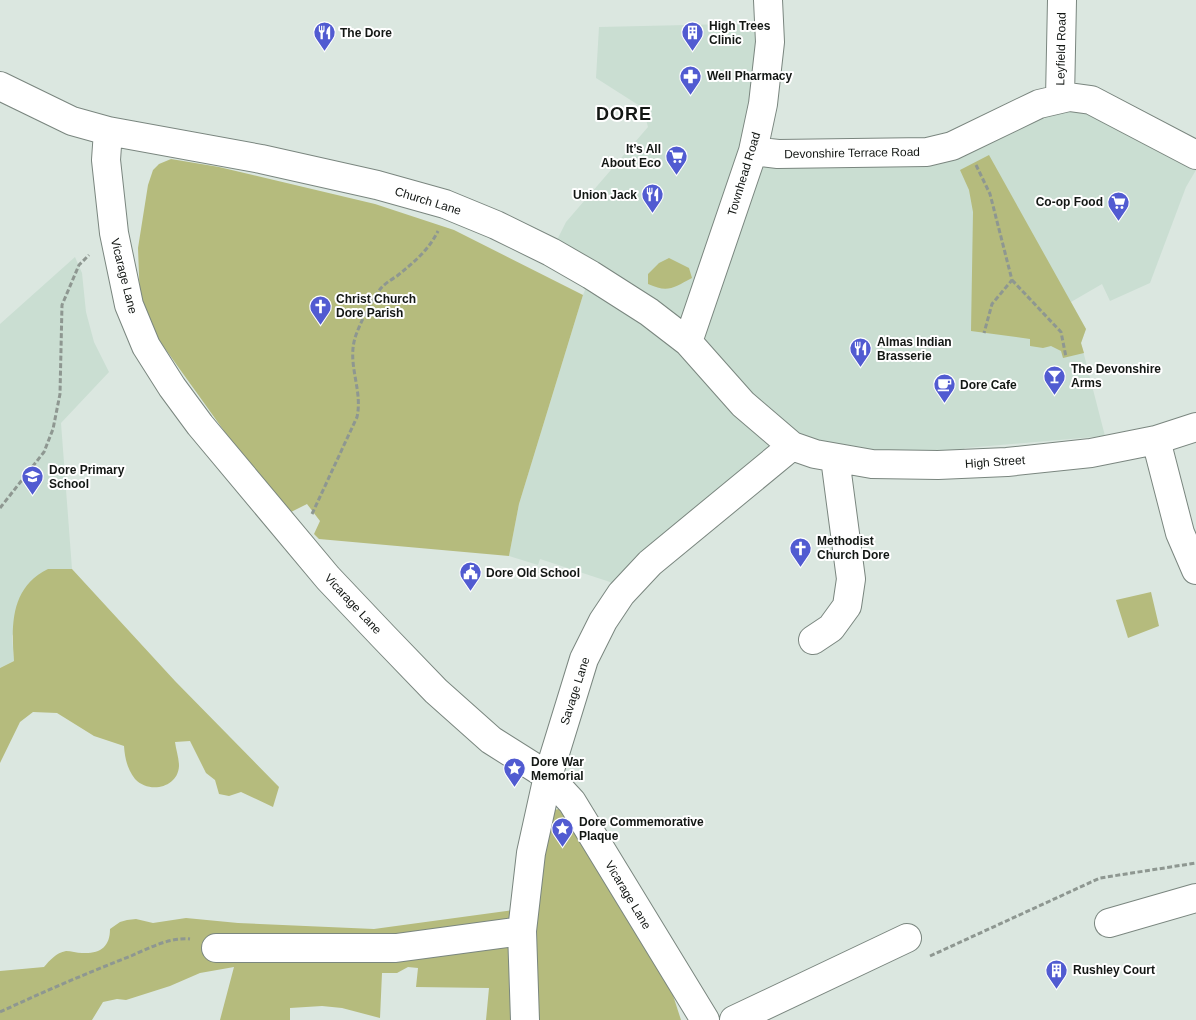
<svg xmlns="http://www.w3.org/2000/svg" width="1196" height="1020" font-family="Helvetica,sans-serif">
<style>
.built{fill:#caded2}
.green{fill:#b5bb7d}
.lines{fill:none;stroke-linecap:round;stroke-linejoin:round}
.minor-casing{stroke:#7a867f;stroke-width:30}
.path{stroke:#8e9791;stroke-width:3;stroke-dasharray:5 2.5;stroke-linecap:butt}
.minor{stroke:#fff;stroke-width:28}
.labels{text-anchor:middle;stroke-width:4;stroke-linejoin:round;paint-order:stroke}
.poi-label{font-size:12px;font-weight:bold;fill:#131714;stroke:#fff;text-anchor:start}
.street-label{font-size:12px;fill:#131714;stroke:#fff}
.district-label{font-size:18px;font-weight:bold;letter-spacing:1px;fill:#131714;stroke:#fff}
</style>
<rect width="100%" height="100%" fill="#dbe7e0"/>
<path class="built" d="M770 23 754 150 927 152 1060 98 1196 155V170L1186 187 1150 283 1110 301 1102 284 1071 302 1086 329 1081 343 1105 436 965 448 947 465 792 446 621 594 610 582 540 559 538 565 509 556 519 504 583 295 591 275 551 252 566 222 648 127 643 108 596 78 599 27Z
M75 257 82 273 86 312 94 342 109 372 61 423 72 569H48L12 636 14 661 0 668V324Z"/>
<path class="green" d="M989 155 1086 329 1081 343 1084 353 1063 358 1061 351 1051 346 1043 348 1030 346V339L971 331 973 212 969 190 960 170Z
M171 159 219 167 375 204 454 230 583 295 519 504 509 556 319 539 314 534 320 521 307 504 291 512 227 435 151 329 140 301 138 248 148 185 153 170 159 164Z
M669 258 689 268 692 278C673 288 668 293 648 284V274L659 263Z
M48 569H72L175 681 279 787 273 807 241 792 229 796 219 794 215 780 206 773 190 741 175 742C176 750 179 758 179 766 178 788 149 794 135 779 127 768 125 759 124 746L94 736 57 713 33 712 20 722 0 763V668L14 661C11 624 11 587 48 569Z
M1151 592 1159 626 1128 638 1116 600Z
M559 809 564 810 671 989 681 1020H534L533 960 540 855 554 810Z
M513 910 515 1020H486L489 988 416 987 418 968 408 967 397 973H382L380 1018 342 1008 322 1006 290 1008V1020H220L234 967 200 973 170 986 126 1000 117 999 103 1002 92 1020H0V971L44 967C50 960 56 953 66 951 71 951 77 953 82 953 100 954 110 947 110 929L120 922 127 920 136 919 153 923 186 918 238 923 374 929Z"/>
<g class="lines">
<defs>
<path id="minor" d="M0 86 72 121 108 131 261 159 377 185 445 204 496 225 551 252 591 275 649 312 688 342 743 404 792 446 815 454 872 464 938 465 1007 462 1091 453 1156 440 1196 427
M1060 98 1062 0
M108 131 106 160 114 233 129 305 146 346 172 387 200 425 328 578 383 636 436 691 491 740 548 776 572 802 705 1020
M753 151 778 154 927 152 952 146 1039 104 1069 97 1091 100 1196 155
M688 342 753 151 763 104 770 42 768 0
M1156 440 1180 533 1196 570
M813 640 831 628 847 606 851 579 835 458
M1109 923 1196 898
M216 948H396L522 931
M525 1020 522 931 531 853 548 776 584 659 603 621 621 594 650 563 792 446
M734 1020 907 938"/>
</defs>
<use href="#minor" class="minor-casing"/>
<path class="path" d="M976 165 990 194 1012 280 992 304 984 333
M1012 280 1061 332 1066 357
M0 508 44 452 53 429 60 394 62 305 79 265 89 255
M312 514 357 417C363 390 347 365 355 338 358 327 374 295 382 287 386 283 392 279 397 276 414 262 428 251 438 231
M930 956 1100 878 1196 863
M0 1012C43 992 87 973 131 956 149 948 170 937 190 939"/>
<use href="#minor" class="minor"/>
</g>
<defs>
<symbol id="restaurant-pin" viewBox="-11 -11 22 30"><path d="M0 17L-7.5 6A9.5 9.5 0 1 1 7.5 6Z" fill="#515bd1" stroke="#fff"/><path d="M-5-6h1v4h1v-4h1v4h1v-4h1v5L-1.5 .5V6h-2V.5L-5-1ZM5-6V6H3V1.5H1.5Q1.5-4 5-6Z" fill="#fff"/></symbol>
<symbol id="building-pin" viewBox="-11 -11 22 30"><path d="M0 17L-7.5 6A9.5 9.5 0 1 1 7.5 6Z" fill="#515bd1" stroke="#fff"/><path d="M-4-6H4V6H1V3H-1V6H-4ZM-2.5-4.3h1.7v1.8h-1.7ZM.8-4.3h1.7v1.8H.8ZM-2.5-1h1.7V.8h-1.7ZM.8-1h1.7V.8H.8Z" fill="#fff"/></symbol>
<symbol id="pharmacy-pin" viewBox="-11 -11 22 30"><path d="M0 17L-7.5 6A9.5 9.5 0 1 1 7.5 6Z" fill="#515bd1" stroke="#fff"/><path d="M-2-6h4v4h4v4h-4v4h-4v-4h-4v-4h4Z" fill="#fff"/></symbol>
<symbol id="supermarket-pin" viewBox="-11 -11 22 30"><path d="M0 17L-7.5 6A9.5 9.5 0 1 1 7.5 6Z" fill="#515bd1" stroke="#fff"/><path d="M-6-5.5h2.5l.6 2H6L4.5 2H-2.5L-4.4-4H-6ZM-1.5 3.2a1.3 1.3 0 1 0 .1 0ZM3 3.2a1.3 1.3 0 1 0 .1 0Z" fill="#fff"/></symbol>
<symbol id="church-pin" viewBox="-11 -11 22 30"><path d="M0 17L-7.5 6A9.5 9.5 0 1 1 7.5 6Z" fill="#515bd1" stroke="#fff"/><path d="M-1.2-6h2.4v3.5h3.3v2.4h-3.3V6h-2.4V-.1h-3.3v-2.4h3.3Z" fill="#fff"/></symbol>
<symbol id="bar-pin" viewBox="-11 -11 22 30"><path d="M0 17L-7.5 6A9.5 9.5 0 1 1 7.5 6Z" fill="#515bd1" stroke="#fff"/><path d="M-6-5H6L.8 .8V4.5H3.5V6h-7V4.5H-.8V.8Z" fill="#fff"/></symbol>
<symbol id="cafe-pin" viewBox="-11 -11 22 30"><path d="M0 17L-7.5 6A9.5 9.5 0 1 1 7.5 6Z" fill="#515bd1" stroke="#fff"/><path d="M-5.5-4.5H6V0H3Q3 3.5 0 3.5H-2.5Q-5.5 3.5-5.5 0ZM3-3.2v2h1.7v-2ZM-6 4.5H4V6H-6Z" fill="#fff"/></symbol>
<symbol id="school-pin" viewBox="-11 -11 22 30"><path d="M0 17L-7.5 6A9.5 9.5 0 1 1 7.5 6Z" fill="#515bd1" stroke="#fff"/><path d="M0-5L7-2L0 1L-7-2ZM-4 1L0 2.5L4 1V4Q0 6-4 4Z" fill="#fff"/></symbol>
<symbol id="civic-pin" viewBox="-11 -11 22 30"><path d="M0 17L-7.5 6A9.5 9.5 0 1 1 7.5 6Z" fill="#515bd1" stroke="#fff"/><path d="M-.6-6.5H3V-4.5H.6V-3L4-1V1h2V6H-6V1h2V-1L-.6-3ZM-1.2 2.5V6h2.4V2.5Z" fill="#fff"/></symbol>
<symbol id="sight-pin" viewBox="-11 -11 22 30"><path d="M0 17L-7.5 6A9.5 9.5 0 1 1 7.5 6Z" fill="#515bd1" stroke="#fff"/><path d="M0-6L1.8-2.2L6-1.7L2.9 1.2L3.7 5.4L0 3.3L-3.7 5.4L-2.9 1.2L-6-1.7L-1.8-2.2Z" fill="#fff"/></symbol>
</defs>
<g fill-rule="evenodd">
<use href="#restaurant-pin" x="312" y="20" width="25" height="34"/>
<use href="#building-pin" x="680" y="20" width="25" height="34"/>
<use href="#pharmacy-pin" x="678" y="64" width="25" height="34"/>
<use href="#supermarket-pin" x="664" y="144" width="25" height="34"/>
<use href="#restaurant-pin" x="640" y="182" width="25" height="34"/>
<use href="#supermarket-pin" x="1106" y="190" width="25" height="34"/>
<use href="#church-pin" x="308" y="294" width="25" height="34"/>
<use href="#restaurant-pin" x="848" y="336" width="25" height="34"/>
<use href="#bar-pin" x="1042" y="364" width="25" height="34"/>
<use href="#cafe-pin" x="932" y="372" width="25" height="34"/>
<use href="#school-pin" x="20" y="464" width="25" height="34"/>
<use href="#church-pin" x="788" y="536" width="25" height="34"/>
<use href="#civic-pin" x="458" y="560" width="25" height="34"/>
<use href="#sight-pin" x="502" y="756" width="25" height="34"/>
<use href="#sight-pin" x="550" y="816" width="25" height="34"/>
<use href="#building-pin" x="1044" y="958" width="25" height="34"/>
</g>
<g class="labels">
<g class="poi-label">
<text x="709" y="30">High Trees<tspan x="709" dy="14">Clinic</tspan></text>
<text x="340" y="37">The Dore</text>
<text x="707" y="80">Well Pharmacy</text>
<text x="661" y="153" text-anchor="end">It’s All<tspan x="661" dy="14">About Eco</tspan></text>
<text x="637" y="199" text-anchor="end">Union Jack</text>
<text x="1103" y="206" text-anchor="end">Co-op Food</text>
<text x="336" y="303">Christ Church<tspan x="336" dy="14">Dore Parish</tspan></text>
<text x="877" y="346">Almas Indian<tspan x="877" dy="14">Brasserie</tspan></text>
<text x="1071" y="373">The Devonshire<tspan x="1071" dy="14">Arms</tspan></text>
<text x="960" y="389">Dore Cafe</text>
<text x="49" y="474">Dore Primary<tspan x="49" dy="14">School</tspan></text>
<text x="817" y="545">Methodist<tspan x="817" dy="14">Church Dore</tspan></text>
<text x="486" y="577">Dore Old School</text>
<text x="531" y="766">Dore War<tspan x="531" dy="14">Memorial</tspan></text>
<text x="579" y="826">Dore Commemorative<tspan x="579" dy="14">Plaque</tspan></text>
<text x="1073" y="974">Rushley Court</text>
</g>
<g class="street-label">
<text transform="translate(1061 49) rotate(-89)" y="4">Leyfield Road</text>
<text transform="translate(852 153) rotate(-1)" y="4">Devonshire Terrace Road</text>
<text transform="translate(744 174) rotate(-73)" y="4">Townhead Road</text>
<text transform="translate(428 201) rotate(17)" y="4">Church Lane</text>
<text transform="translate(124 276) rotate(76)" y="4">Vicarage Lane</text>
<text transform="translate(995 462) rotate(-4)" y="4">High Street</text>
<text transform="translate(353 604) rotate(47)" y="4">Vicarage Lane</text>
<text transform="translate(575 691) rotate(-72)" y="4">Savage Lane</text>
<text transform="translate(628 895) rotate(59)" y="4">Vicarage Lane</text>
</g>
<g class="district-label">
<text x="624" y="120">DORE</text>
</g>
</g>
</svg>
